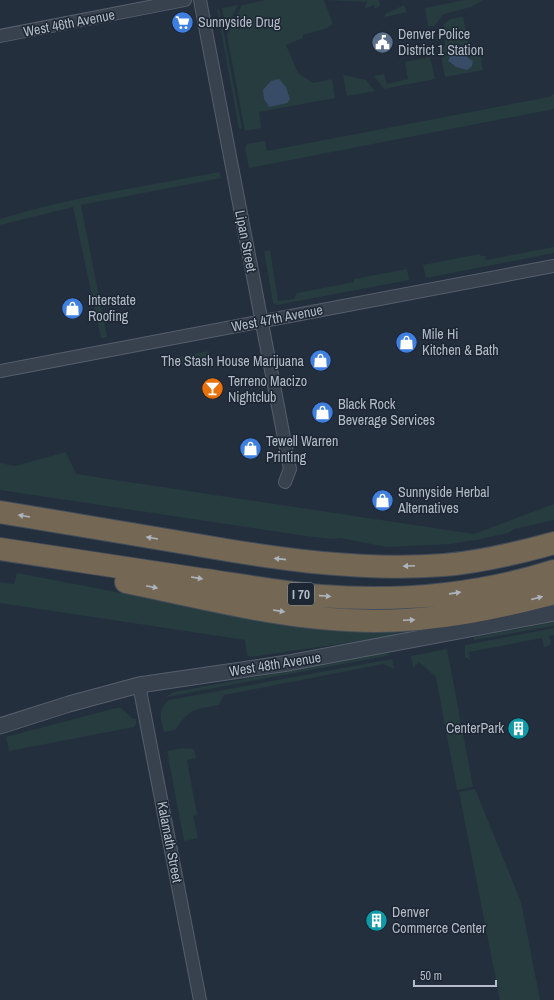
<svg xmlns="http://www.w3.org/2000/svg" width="554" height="1000" font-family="'Archivo Narrow',sans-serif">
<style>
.green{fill:#263c3f;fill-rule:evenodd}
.water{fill:#394c67}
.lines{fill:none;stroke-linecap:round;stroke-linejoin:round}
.minor-casing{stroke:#565f6c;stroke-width:14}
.tertiary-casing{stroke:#565f6c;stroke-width:17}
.motorway-casing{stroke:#434c59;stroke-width:24}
.minor{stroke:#38414e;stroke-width:12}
.tertiary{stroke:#38414e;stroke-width:15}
.motorway{stroke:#746855;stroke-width:22}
.oneway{fill:#aeb4bd}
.labels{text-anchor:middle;stroke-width:3;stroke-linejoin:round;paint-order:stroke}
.shield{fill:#1d2633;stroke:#878f9c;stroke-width:1}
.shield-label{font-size:13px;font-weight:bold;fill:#b4bcc9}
.poi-label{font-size:14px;fill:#b4bcc9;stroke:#1d2633;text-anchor:start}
.street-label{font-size:14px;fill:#b4bcc9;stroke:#1d2633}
</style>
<rect width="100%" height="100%" fill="#242f3e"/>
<path class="green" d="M265 0H324L333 24 327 28 303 35V38L286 45 298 73 313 83 332 79 335 98 259 112 261 128 245 131 227 35 242 5ZM288 91 290 99 269 107 266 103Z
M326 0H379L380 6 375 9 374 5 364 9 367 2Z
M464 0H484L471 7 444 14 434 26H428L425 8Z
M238 5 227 26 226 27 222 8Z
M404 5 407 12 385 17V14Z
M217 9H219L242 129 239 128Z
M463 17 471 53H467L461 45 456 43 448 61C454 68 470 74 473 61L467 58V55L480 52 483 70 445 77 442 61V48L445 46 444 24 451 19Z
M430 57 435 79 384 89 374 76 384 74 387 84 408 79 405 62Z
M343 75 366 80 375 91 347 96Z
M554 94V109L249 168 245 148 247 144 265 141 267 151 549 97Z
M219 172 221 178 81 205 107 337 101 338 73 207 0 225V219C71 197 146 186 219 172Z
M554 247V253L426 278 423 265 480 254 481 256H485L486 260Z
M270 250 278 301 294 299 297 293 354 282V279L407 269 409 280 277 305 273 303 264 251Z
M209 351 211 358 167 367 165 359Z
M66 452 76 474 474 534 554 504V520L514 529 508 533 476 540 450 544 387 547 340 538 332 539 313 537 0 490V463L15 466Z
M17 573 204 609 399 630 394 636 250 657 247 655 245 640 0 603V582L14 584Z
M554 622V626L474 640V637Z
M554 628V635L549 636 551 645 544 647 542 638 469 652 470 660 465 657V645Z
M447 649 473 787 457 790 436 677 419 662 413 668 411 656Z
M385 653 391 655 166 697 174 692Z
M392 659 394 669 383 664 224 695 219 705C192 710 191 708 175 730L164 732C161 720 157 709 169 700Z
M116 708H121L133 719H136V724L134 727 9 751 6 737Z
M182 748 194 749 196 758 187 760 197 815 193 816 198 838 184 841 167 751Z
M475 789 521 902 540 1000H500L459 792Z"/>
<path class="water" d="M456 43 467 52 468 58 473 61 472 66 467 70 456 67 448 61Z
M279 79 286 87 290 99 287 103 269 107 264 99 263 90 271 81Z"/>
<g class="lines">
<defs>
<path id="minor" d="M200 0 290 469 285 482
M0 36 185 0
M0 371 554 266
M139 685 200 1000"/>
<path id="tertiary" d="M0 726 69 704 139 685 288 663 554 613"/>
<path id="motorway" d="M0 512C68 523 135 535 203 546 283 560 363 571 444 565 481 562 518 553 554 543
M0 549C64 559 128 568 192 578 235 584 277 592 321 596 400 602 478 595 554 571
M126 582C208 599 291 621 375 621 436 621 495 609 554 593"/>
</defs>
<use href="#minor" class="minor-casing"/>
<use href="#tertiary" class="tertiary-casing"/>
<use href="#motorway" class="motorway-casing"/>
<use href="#minor" class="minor"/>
<use href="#tertiary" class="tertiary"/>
<use href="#motorway" class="motorway"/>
</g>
<defs><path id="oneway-solid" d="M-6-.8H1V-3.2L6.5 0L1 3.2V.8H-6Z"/></defs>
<g class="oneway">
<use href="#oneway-solid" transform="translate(24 516) rotate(-170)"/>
<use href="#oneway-solid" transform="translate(152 538) rotate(-170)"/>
<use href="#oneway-solid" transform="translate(280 559) rotate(-174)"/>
<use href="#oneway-solid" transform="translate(409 566) rotate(177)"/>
<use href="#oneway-solid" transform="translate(197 578) rotate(9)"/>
<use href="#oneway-solid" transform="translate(152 587) rotate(12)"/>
<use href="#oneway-solid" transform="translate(455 593) rotate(-8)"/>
<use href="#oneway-solid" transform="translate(325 596) rotate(4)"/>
<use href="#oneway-solid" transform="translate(537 598) rotate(-15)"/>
<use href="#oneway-solid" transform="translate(279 611) rotate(9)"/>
<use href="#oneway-solid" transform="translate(409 620) rotate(-3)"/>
</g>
<defs>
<symbol id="supermarket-disc" viewBox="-11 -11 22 22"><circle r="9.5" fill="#3f7fe0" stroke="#1d2633"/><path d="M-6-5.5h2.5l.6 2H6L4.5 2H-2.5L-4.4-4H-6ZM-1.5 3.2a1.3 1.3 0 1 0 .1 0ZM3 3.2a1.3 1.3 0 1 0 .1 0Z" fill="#fff"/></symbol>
<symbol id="civic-disc" viewBox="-11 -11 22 22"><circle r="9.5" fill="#5c6f8a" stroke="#1d2633"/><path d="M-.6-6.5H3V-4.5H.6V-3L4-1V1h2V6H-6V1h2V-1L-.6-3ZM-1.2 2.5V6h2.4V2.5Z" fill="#fff"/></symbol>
<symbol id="shop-disc" viewBox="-11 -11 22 22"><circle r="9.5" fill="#3f7fe0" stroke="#1d2633"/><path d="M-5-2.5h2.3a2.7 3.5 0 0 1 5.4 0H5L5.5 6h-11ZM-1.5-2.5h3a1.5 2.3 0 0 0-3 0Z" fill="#fff"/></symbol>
<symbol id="bar-disc" viewBox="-11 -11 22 22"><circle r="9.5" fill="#e8710a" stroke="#1d2633"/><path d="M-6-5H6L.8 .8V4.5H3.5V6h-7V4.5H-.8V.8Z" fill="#fff"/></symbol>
<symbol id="building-disc" viewBox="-11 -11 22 22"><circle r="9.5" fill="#0f9aa8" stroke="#1d2633"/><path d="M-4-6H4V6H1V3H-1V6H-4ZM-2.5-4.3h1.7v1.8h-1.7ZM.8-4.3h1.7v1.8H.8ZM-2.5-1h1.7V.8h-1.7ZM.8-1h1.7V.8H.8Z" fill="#fff"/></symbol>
</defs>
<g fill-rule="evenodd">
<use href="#supermarket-disc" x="170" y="10" width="25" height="25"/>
<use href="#civic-disc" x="370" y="30" width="25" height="25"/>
<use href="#shop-disc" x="60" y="296" width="25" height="25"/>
<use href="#shop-disc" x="394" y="330" width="25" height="25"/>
<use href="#shop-disc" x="308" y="348" width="25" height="25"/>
<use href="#bar-disc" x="200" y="376" width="25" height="25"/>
<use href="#shop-disc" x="310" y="400" width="25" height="25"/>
<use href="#shop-disc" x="238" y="436" width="25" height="25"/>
<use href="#shop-disc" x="370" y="488" width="25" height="25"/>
<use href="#building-disc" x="506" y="716" width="25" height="25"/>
<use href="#building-disc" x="364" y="908" width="25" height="25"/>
</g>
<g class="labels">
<rect class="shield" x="288" y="583" width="26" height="22" rx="3"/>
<g class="shield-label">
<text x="301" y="599">I 70</text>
</g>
<g class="poi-label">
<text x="198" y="27">Sunnyside Drug</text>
<text x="398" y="39">Denver Police<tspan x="398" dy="16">District 1 Station</tspan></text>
<text x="88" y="305">Interstate<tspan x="88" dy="16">Roofing</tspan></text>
<text x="422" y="339">Mile Hi<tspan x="422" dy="16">Kitchen &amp; Bath</tspan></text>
<text x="304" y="366" text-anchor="end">The Stash House Marijuana</text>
<text x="228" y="386">Terreno Macizo<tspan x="228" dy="16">Nightclub</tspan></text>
<text x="338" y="409">Black Rock<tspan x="338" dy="16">Beverage Services</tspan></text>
<text x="266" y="446">Tewell Warren<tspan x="266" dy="16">Printing</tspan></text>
<text x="398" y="497">Sunnyside Herbal<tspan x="398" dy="16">Alternatives</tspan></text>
<text x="504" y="733" text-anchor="end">CenterPark</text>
<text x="392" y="917">Denver<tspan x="392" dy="16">Commerce Center</tspan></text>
</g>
<g class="street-label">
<text transform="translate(69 23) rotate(-11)" y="5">West 46th Avenue</text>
<text transform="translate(246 241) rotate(79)" y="5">Lipan Street</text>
<text transform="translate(277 318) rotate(-11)" y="5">West 47th Avenue</text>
<text transform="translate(275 664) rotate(-9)" y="5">West 48th Avenue</text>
<text transform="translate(170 842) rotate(79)" y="5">Kalamath Street</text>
</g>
</g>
<path d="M414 980v6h82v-6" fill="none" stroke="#b4bcc9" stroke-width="2"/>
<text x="420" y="980" font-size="12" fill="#b4bcc9" stroke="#1d2633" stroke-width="3" paint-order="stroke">50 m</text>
</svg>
